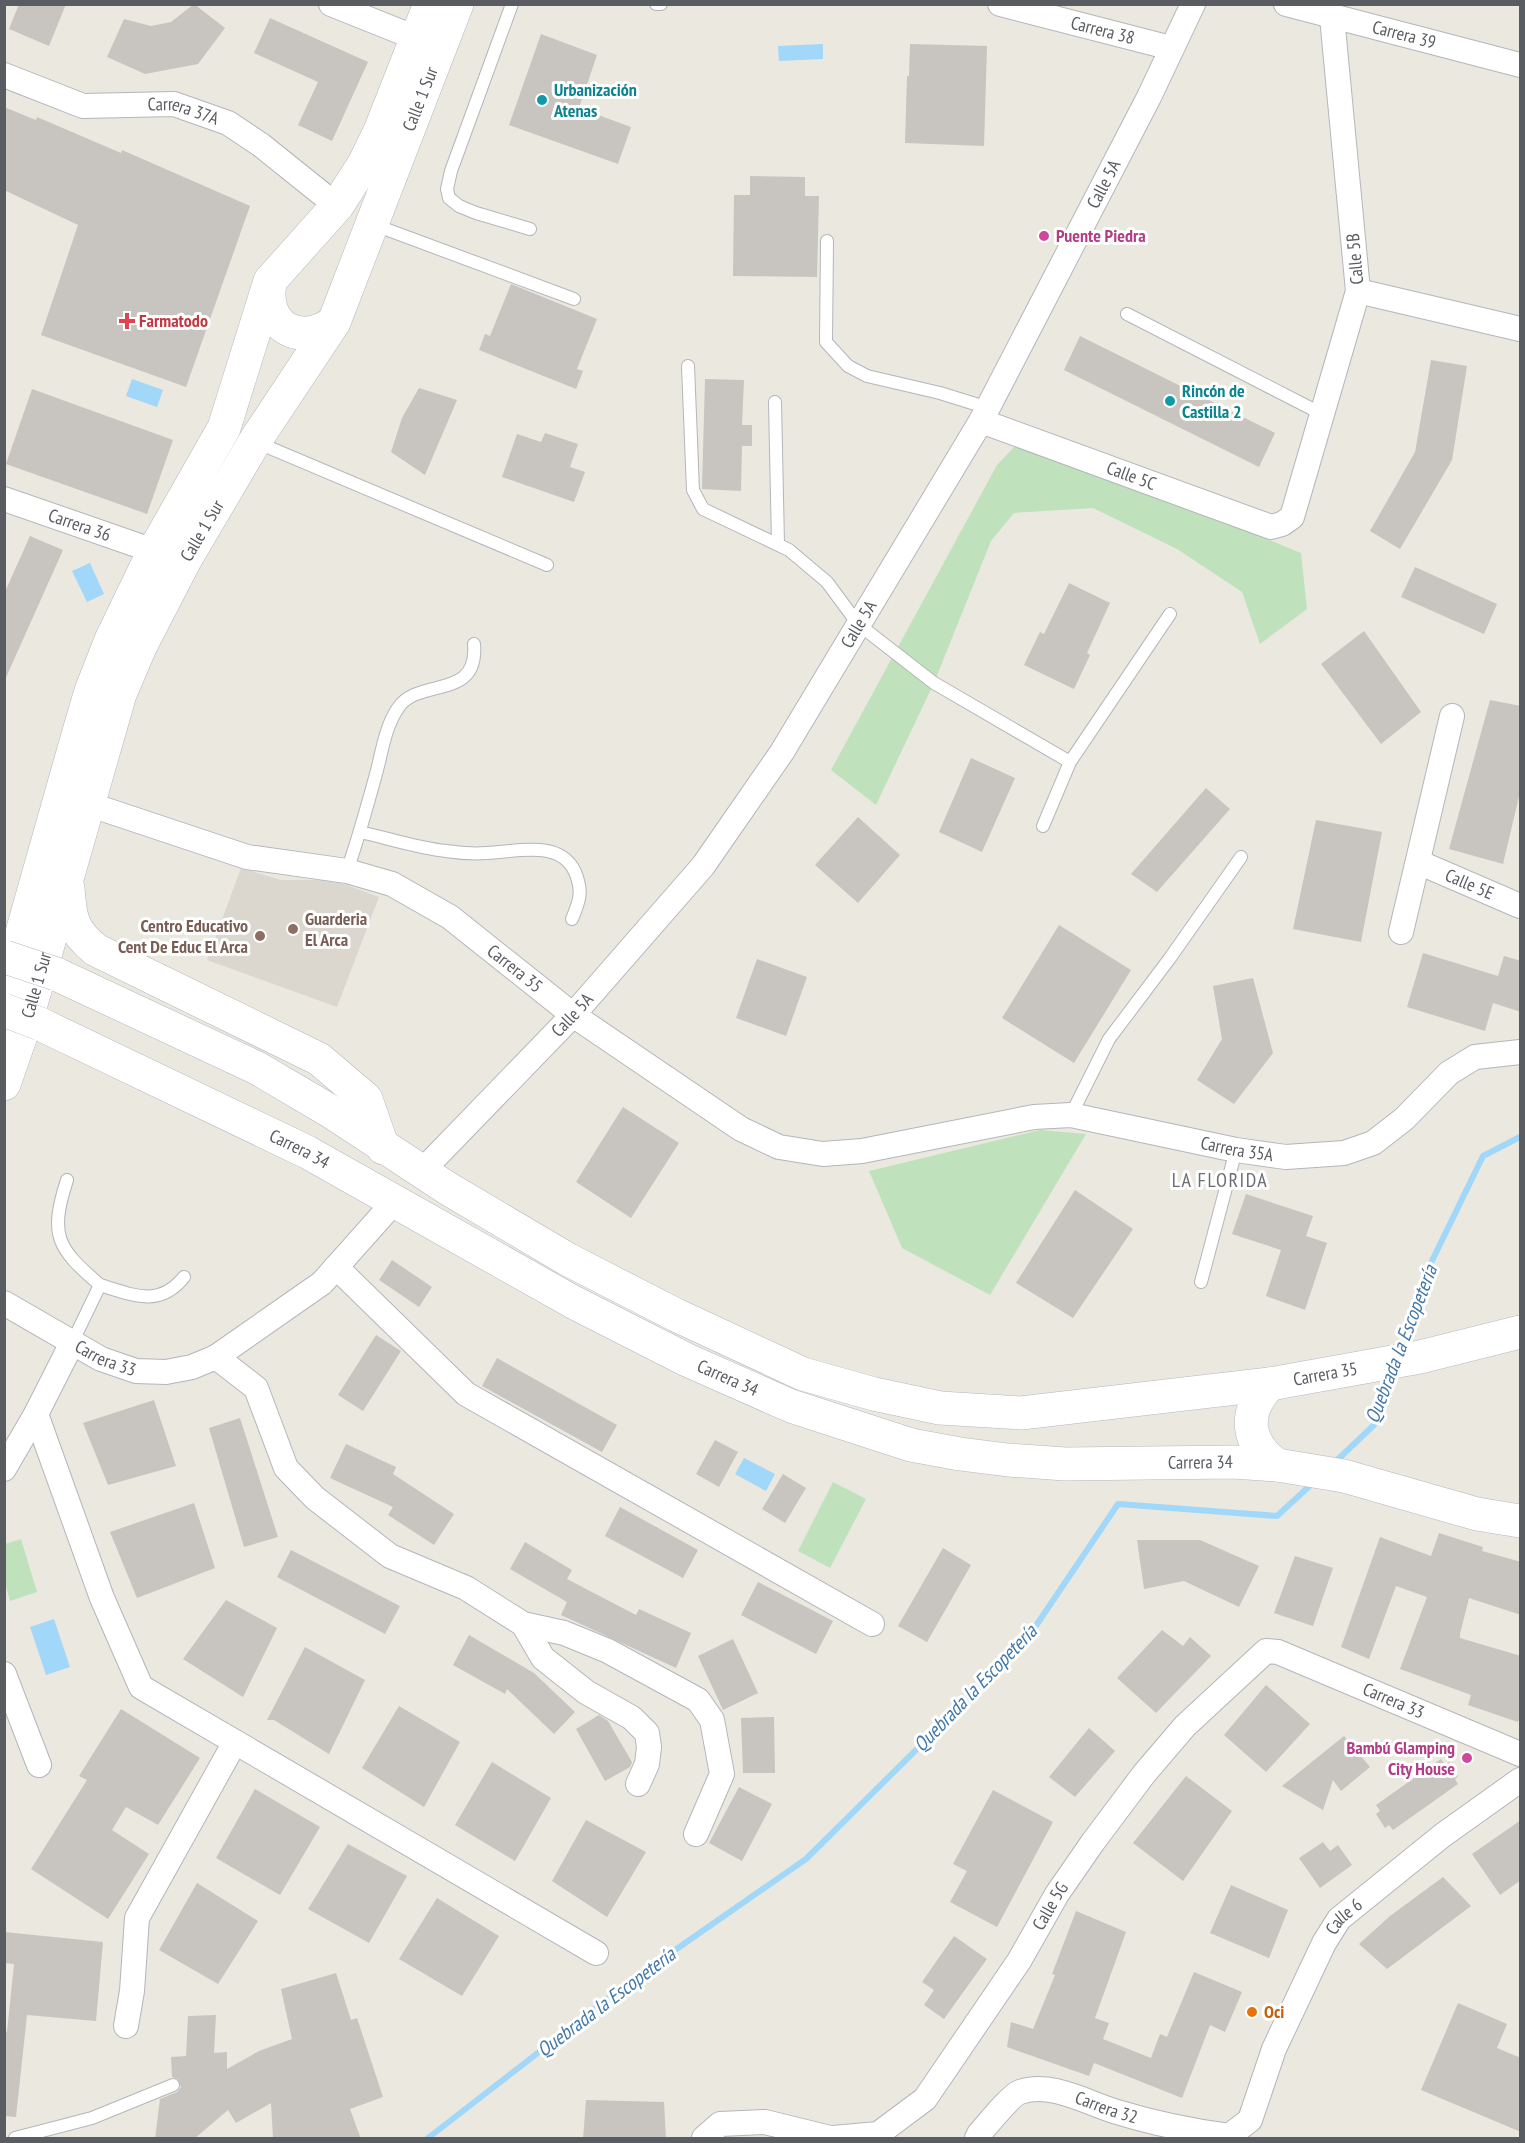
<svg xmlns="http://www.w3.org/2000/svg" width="1525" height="2143" font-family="'PT Sans Narrow',sans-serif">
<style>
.education{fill:#dbd7ce}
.green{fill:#bfe2bd}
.water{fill:#a1d7f9}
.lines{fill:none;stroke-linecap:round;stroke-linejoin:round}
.stream{stroke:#a1d7f9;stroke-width:6}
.building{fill:#c8c4bf}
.lane-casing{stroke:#b3b6ba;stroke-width:14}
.street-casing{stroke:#b3b6ba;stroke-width:26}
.secondary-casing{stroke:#b4b7bc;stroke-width:34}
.lane{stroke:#fff;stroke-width:12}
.street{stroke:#fff;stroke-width:24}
.secondary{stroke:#fff;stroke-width:33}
.secondary-bridge-casing{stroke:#b4b7bc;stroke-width:34;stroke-linecap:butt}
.secondary-bridge{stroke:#fff;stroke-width:33}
.culture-dot{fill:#0f9aa8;stroke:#fff;stroke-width:2}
.hotel-dot{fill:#d1479c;stroke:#fff;stroke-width:2}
.health-dot{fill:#e0444e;stroke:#fff;stroke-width:2}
.education-dot{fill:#8d6e63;stroke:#fff;stroke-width:2}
.food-dot{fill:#e8710a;stroke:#fff;stroke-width:2}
.labels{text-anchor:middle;stroke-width:6;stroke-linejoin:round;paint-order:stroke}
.street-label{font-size:18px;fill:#595c60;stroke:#fff}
.culture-label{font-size:18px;font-weight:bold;fill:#0d838f;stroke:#fff;text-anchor:start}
.hotel-label{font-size:18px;font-weight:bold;fill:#b23c85;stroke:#fff;text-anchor:start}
.health-label{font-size:18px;font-weight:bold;fill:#be3a42;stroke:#fff;text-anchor:start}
.education-label{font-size:18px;font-weight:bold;fill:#785e54;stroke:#fff;text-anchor:start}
.food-label{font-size:18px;font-weight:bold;fill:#c56008;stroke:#fff;text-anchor:start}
.neighbourhood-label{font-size:20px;letter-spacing:1.5px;fill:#6a6e72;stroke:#fff}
.water-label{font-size:20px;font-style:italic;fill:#4178a9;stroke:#fff}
</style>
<rect width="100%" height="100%" fill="#ebe8e0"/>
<path class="education" d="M241 868 281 880H333L379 897 337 1007 207 960Z"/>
<path class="green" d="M1015 446 1079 461 1301 553 1307 609 1260 644 1242 592 1177 549 1093 508 1014 513 991 541 934 683 876 805 831 770 997 465Z
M1040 1130 1086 1134 990 1295 902 1248 869 1171Z
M833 1482 866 1499 830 1568 798 1551Z
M21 1539 37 1592 10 1601 5 1583V1544Z"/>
<path class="water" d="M823 44V59L779 61 778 46Z
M132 379 163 390 157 407 126 396Z
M90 563 104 594 87 602 72 571Z
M744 1458 775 1474 766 1491 735 1474Z
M54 1619 70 1667 46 1675 30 1627Z"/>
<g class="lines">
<path class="stream" d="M1400 1351 1430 1265 1483 1156 1520 1137
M1333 1464 1374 1425 1393 1372
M428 2138 632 1980 806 1859 1025 1642 1118 1504 1277 1516 1315 1481"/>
</g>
<path class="building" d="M19 4H66L49 46 9 29Z
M194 4 225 28 198 64 145 74 107 57 124 19 151 26 171 22Z
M270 18 368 62 332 141 298 125 318 82 254 53Z
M541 34 597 55 579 108 631 127 618 164 509 125Z
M910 44 987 46 984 146 905 143 907 76H909Z
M4 107 36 120 37 117 121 153 122 150 250 206 186 387 41 335 78 225 4 190Z
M750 176 805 177V196H819L817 277 733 276 734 195H750Z
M511 284 597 319 577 369 583 371 576 389 479 350 485 334 490 336Z
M1080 336 1275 433 1259 467 1064 370Z
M1431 360 1467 366 1452 460 1400 549 1370 531 1415 452Z
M705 379 744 380 742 425H752V446H742L741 491 702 489Z
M419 388 457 400 425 475 391 452 402 418Z
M32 389 173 440 147 514 6 464Z
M545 433 578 444 570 467 585 472 574 502 502 477 517 434 541 442Z
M30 536 63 550 4 682V594Z
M1415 567 1497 604 1484 634 1401 597Z
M1069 583 1110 603 1087 653 1090 655 1074 689 1024 665 1040 632 1044 634Z
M1364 631 1421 712 1381 744 1321 664Z
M1490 700 1521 706V788L1503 864 1449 849Z
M971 758 1015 778 982 852 939 832Z
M1206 788 1230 809 1157 892 1131 874Z
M858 817 900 855 858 903 815 865Z
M1316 820 1382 832 1361 942 1293 929Z
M1059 925 1131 970 1074 1063 1002 1018Z
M1423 953 1498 976 1504 956 1521 961V1012L1493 1003 1485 1031 1407 1007Z
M757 959 807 977 786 1036 736 1018Z
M1253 978 1273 1053 1234 1104 1197 1080 1222 1039 1213 986Z
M623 1107 679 1143 631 1218 576 1182Z
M1075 1190 1133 1229 1073 1318 1016 1283Z
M1246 1194 1313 1216 1306 1236 1327 1243 1305 1310 1266 1296 1281 1250 1232 1234Z
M392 1260 432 1287 419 1307 379 1280Z
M376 1335 401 1351 363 1411 338 1395Z
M497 1358 617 1425 602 1452 482 1386Z
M154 1400 176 1466 108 1485 83 1423Z
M240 1418 278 1537 244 1547 209 1428Z
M715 1440 738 1452 719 1487 696 1474Z
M346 1444 396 1467 393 1474 454 1514 434 1545 388 1515 393 1507 330 1478Z
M783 1474 806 1488 785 1523 762 1509Z
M194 1503 215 1568 137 1598 110 1532Z
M620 1507 698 1550 683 1578 605 1536Z
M1439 1533 1483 1547 1482 1551 1521 1562V1615L1469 1598 1460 1634V1638L1521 1656V1712L1518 1722 1468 1705 1471 1695 1400 1669 1427 1597 1396 1586 1369 1659 1341 1647 1380 1537 1431 1556Z
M1137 1540H1200L1259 1566 1239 1607 1184 1581 1144 1589Z
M525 1542 572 1570 567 1579 636 1615 639 1609 691 1633 676 1668 561 1615 567 1602 510 1569Z
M943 1548 971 1565 927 1642 898 1626Z
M291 1550 400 1606 385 1634 277 1577Z
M1295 1556 1333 1568 1313 1626 1274 1613Z
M758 1582 833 1621 816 1654 741 1615Z
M226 1600 277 1628 243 1697 183 1659Z
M1162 1630 1183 1646 1190 1637 1211 1656 1156 1713 1117 1678Z
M469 1635 534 1673 575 1712 554 1734 507 1689 505 1694 453 1665Z
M733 1639 758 1693 723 1710 698 1656Z
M305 1647 365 1680 329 1754 274 1720H267Z
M1266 1685 1310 1724 1266 1772 1224 1735Z
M399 1706 460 1742 424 1807 362 1768Z
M121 1709 200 1758 158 1825 126 1807 112 1830 149 1854 108 1919 31 1869 87 1780 79 1776Z
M599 1715 608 1721 632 1762 630 1767 605 1781 576 1729Z
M774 1717 775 1773H743L741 1718Z
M1089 1728 1115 1751 1075 1797 1049 1777Z
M1344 1736 1370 1767 1341 1791 1333 1780 1323 1810 1282 1786Z
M1441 1759 1445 1765 1449 1762 1458 1776 1455 1779 1458 1784 1393 1830 1389 1825 1385 1828 1376 1814 1380 1811 1376 1805Z
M492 1762 551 1798 515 1861 455 1825Z
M1186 1776 1232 1811 1183 1881 1133 1843Z
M739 1787 772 1804 742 1861 709 1843Z
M255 1789 320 1827 280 1895 216 1858Z
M993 1790 1053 1822 997 1927 950 1902 967 1871 953 1864Z
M586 1820 646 1852 607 1917 552 1881Z
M1521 1820V1880L1500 1895 1472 1854Z
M1323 1842 1330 1851 1338 1845 1352 1865 1320 1888 1299 1858Z
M348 1844 407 1876 369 1943 308 1909Z
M1443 1877 1471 1906 1387 1969 1359 1944 1390 1916Z
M197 1883 258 1921 218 1984 159 1950Z
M1231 1885 1288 1910 1269 1958 1210 1933Z
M437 1898 499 1936 462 1996 399 1959Z
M1076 1911 1126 1932 1095 2018 1109 2023 1103 2039 1151 2058 1160 2034 1167 2037 1194 1972 1242 1992 1225 2032 1210 2025 1182 2098 1094 2063 1089 2076 1007 2047 1011 2022 1033 2029 1055 1975 1052 1974Z
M4 1932 103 1942 96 2021 27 2015 16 2117 4 2116V2031L7 2032 14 1964 4 1963Z
M954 1936 987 1959 944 2019 924 2005 934 1990 922 1982Z
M336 1973 351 2020 357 2018 383 2097 350 2109 361 2139H273L271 2103 236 2123 228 2110 194 2139H155L160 2099 177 2092 181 2087 178 2079 172 2077 171 2057 186 2056 188 2016 216 2015 214 2053 227 2052V2069L259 2051 292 2039 281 1989Z
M1458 2003 1507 2024 1497 2048 1521 2058V2132L1421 2090Z
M586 2100 664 2102 666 2139H583Z"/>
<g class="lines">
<defs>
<path id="lane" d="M512 4 451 171 447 189 449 198 459 206 476 213 530 229
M656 4H661
M372 224 574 299
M827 241 826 342 848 366 867 376 940 393 988 408
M1127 314 1322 414
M688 366 693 490 703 509 789 550 827 582 858 624 934 683 1070 762 1170 614
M775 402 778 544
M256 442 547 565
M1043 826 1070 762
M360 832C388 838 417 848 446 851 459 853 474 854 487 853 515 852 560 839 575 872 583 891 580 900 572 919
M347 871C358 839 367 807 376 774 382 752 385 727 398 708 418 677 479 701 474 644
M1071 1115 1109 1039 1170 958 1241 857
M67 1180C49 1236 57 1248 100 1285
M1201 1282 1236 1150
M72 1343 100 1285C133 1295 159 1308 184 1277
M15 2138 92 2118 173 2085"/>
<g id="street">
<path d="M331 4 416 38"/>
<path id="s1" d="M1000 4 1171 48"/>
<path id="s2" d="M1286 4 1520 65"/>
<path id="s3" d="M4 75 83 106 174 104 228 123 261 145 337 206"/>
<path d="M1358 291 1520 329"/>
<path id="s4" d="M981 421 1271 527 1282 524 1292 517 1358 291 1332 17"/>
<path id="s5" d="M4 499 154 551"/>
<path id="s6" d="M88 804 247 857 347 871 392 884 450 917 573 1015 741 1129 779 1147 823 1154 862 1151 1034 1117 1071 1115 1236 1150 1286 1157 1344 1153 1373 1143 1404 1119 1449 1073 1475 1057 1520 1052"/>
<path id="s7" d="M1418 862 1520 906"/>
<path d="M1401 932 1452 716"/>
<path id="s8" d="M421 1172 573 1015 703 866 782 752 981 421 1149 97 1193 4"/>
<path d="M336 1267 466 1394 872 1624"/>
<path id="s9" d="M4 1303 101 1359 136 1371 166 1372 192 1367 216 1357 322 1283 395 1201"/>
<path d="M216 1357 256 1388 286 1468 315 1498 390 1556 466 1588 523 1624 564 1633 608 1651 698 1700 712 1720 722 1774 696 1834"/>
<path d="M36 1414 102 1598 141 1687 596 1953"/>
<path d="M4 1469 36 1414 72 1343"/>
<path d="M523 1624 543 1658 586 1692 632 1718 647 1733 649 1747 647 1764 638 1784"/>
<path d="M4 1674 39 1765"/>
<path d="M126 2026 132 1991 137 1918 235 1742"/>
<path d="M704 2138 720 2124 765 2122 830 2138"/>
<path id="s10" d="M833 2138 878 2134 925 2099 1019 1961 1057 1894 1093 1842 1144 1774 1185 1726 1266 1651 1278 1652 1520 1754"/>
<path id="s11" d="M977 2138 979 2134C987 2125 1011 2095 1020 2092 1051 2081 1087 2103 1117 2112 1153 2123 1192 2131 1229 2136L1250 2120 1274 2049 1324 1943 1339 1919 1443 1835 1520 1780"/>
</g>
<g id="secondary">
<path d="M270 283C262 326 300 348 334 322"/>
<path d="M68 888C70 918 72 931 96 950L319 1059 366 1099 383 1148"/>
<path id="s12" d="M56 974 257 1068 330 1111 447 1188 567 1259 676 1315 803 1374 874 1394 940 1408 1021 1413 1270 1384 1420 1357 1520 1332"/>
<path d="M4 996 76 742 91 691 111 640 154 551 224 428 270 281 337 206 364 164 380 131 430 4"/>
<path id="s13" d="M40 1024 307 1152 573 1302 687 1360 791 1406 911 1445 960 1454 1008 1460 1065 1464 1234 1462 1277 1465 1344 1476 1477 1514 1520 1521"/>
<path id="s14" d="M4 1084 27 1018 120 694 140 647 185 560 255 441 334 322 457 4"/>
<path d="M1270 1384C1243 1412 1245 1442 1277 1465"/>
</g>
</defs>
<use href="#lane" class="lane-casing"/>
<use href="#street" class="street-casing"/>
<use href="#secondary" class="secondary-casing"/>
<use href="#lane" class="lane"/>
<use href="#street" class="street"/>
<use href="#secondary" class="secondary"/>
<defs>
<path id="secondary-bridge" d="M5 957 56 974
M4 1010 40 1024"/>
</defs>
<use href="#secondary-bridge" class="secondary-bridge-casing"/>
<use href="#secondary-bridge" class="secondary-bridge"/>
</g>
<g class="culture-dot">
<circle cx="542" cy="100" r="6"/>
<circle cx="1170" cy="401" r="6"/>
</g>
<g class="hotel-dot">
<circle cx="1044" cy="236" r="6"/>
<circle cx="1467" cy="1758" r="6"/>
</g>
<path class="health-dot" d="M124 312h6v6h6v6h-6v6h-6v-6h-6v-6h6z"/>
<g class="education-dot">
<circle cx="293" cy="929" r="6"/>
<circle cx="260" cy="936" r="6"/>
</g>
<circle class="food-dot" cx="1252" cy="2012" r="6"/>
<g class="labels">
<g class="street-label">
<text dy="6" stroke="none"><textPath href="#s1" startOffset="106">Carrera 38</textPath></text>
<text dy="6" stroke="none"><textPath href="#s2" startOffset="122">Carrera 39</textPath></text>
<text dy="6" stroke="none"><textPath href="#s14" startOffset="1076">Calle 1 Sur</textPath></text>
<text dy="6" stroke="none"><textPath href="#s3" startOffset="186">Carrera 37A</textPath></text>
<text dy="6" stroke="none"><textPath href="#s8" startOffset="1208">Calle 5A</textPath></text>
<text transform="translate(1355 259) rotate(-95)" y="6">Calle 5B</text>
<text dy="6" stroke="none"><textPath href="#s4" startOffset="160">Calle 5C</textPath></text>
<text dy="6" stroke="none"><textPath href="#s5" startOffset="80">Carrera 36</textPath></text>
<text dy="6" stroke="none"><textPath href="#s14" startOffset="590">Calle 1 Sur</textPath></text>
<text dy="6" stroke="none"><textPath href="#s8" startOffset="704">Calle 5A</textPath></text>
<text dy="6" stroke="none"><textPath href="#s7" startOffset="56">Calle 5E</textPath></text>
<text dy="6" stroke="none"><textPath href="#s6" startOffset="465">Carrera 35</textPath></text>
<text dy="6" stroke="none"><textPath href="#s14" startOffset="104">Calle 1 Sur</textPath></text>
<text dy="6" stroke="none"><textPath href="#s8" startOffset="218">Calle 5A</textPath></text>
<text dy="6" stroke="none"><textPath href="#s6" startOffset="1250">Carrera 35A</textPath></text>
<text dy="6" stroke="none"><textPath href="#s13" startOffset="288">Carrera 34</textPath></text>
<text dy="6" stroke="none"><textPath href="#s9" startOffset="116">Carrera 33</textPath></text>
<text dy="6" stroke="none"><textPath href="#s12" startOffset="1378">Carrera 35</textPath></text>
<text dy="6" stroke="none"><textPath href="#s13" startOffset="774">Carrera 34</textPath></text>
<text dy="6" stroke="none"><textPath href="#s13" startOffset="1260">Carrera 34</textPath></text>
<text dy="6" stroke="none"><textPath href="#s10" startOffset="807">Carrera 33</textPath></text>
<text dy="6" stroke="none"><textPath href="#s10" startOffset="334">Calle 5G</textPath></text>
<text dy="6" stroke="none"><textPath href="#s11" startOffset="531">Calle 6</textPath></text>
<text dy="6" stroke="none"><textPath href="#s11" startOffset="153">Carrera 32</textPath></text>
</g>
<g class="culture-label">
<text x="554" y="96">Urbanización<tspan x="554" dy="21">Atenas</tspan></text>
<text x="1182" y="397">Rincón de<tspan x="1182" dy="21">Castilla 2</tspan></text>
</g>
<g class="hotel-label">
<text x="1056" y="242">Puente Piedra</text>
<text x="1455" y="1754" text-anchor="end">Bambú Glamping<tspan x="1455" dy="21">City House</tspan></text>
</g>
<g class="health-label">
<text x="139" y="327">Farmatodo</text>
</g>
<g class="education-label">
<text x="305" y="925">Guarderia<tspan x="305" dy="21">El Arca</tspan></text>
<text x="248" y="932" text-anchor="end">Centro Educativo<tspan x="248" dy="21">Cent De Educ El Arca</tspan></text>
</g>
<g class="food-label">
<text x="1264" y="2018">Oci</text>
</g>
<g class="neighbourhood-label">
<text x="1220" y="1187">LA FLORIDA</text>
</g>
<g class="water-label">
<text transform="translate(1401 1344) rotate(-69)" y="7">Quebrada la Escopetería</text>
<text transform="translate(975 1688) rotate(-46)" y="7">Quebrada la Escopetería</text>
<text transform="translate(606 2002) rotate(-37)" y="7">Quebrada la Escopetería</text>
</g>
</g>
<rect width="1525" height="2143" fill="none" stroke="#595c60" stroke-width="12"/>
</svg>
